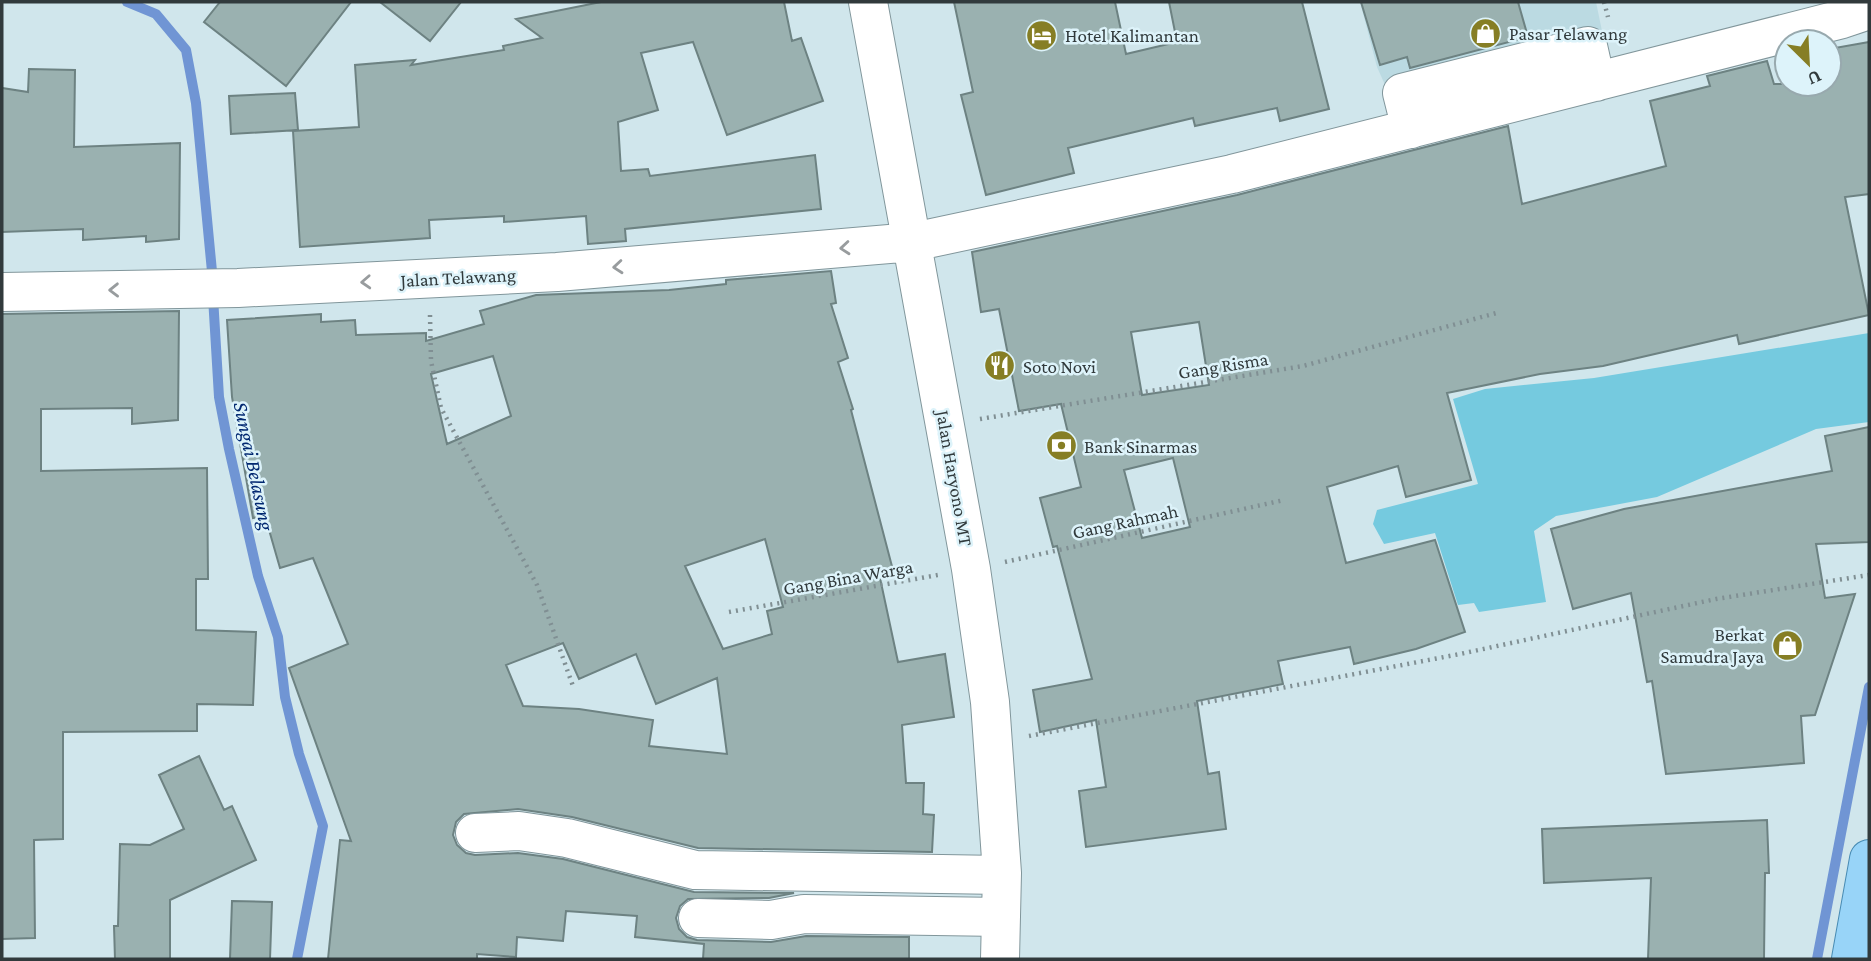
<svg xmlns="http://www.w3.org/2000/svg" width="1871" height="961" font-family="'Crimson Pro',serif">
<style>
.built{fill:#bbdae2}
.green{fill:#75cadf}
.lines{fill:none;stroke-linecap:round;stroke-linejoin:round}
.stream{stroke:#7095d4;stroke-width:10}
.building{fill:#9ab1b0;stroke:#6d8282;stroke-width:2;fill-rule:evenodd}
.minor-casing{stroke:#81969b;stroke-width:40}
.major-casing{stroke:#488bb3;stroke-width:40}
.path{stroke:#808f93;stroke-width:4.5;stroke-dasharray:2 5;stroke-linecap:butt}
.minor{stroke:#fff;stroke-width:38}
.major{stroke:#98d4f8;stroke-width:38}
.oneway{stroke:#989c9e}
.labels{text-anchor:middle;stroke-width:5;stroke-linejoin:round;paint-order:stroke}
.poi-label{font-size:19px;fill:#313a3c;stroke:#ddf3fa;text-anchor:start}
.street-label{font-size:19px;fill:#313a3c;stroke:#ddf3fa}
.water-label{font-size:21px;font-style:italic;fill:#002770;stroke:#ddf3fa}
</style>
<rect width="100%" height="100%" fill="#d0e6ec"/>
<path class="built" d="M1360 2H1596L1609 65 1403 125 1377 67Z"/>
<path class="green" d="M1869 333V422L1816 429 1657 497 1556 516 1534 531 1546 602 1479 612 1474 603 1458 605 1435 533 1384 544 1373 524 1377 510 1478 484 1453 399 1485 389 1594 378Z"/>
<g class="lines">
<path class="stream" d="M127 2 156 14 186 50 196 103 213 282
M213 297 219 397 229 449 258 576 278 637 285 697 299 754 323 826 297 959
M1817 959 1869 687"/>
</g>
<path class="building" d="M220 2H351L286 86 204 22Z
M380 2H461L430 41Z
M601 2H784L792 41 801 38 823 101 727 135 693 42 641 53 658 110 618 122 621 171 648 169 650 176 815 155 821 209 625 229 626 241 588 244 586 216 504 222V216L429 220 430 238 300 247 293 131 359 127 355 65 415 60 411 65 504 50 503 46 542 38 516 19Z
M954 2H1115L1126 54 1177 42 1169 2H1302L1329 109 1280 121 1277 108 1195 126 1193 118 1068 148 1074 173 986 195 961 95 973 92Z
M1361 2H1518L1528 37 1410 68 1407 57 1380 65Z
M1869 42V194L1845 197 1869 315 1739 344 1737 335 1603 366 1540 374 1447 393 1471 480 1406 497 1398 466 1327 487 1346 563 1435 540 1465 632 1416 649 1354 664 1350 647 1278 661 1283 684 1197 701 1208 774 1219 772 1226 829 1086 847 1079 791 1106 787 1096 720 1040 732 1033 690 1092 679 1057 546 1053 547 1040 498 1081 487 1061 404 1019 411 999 309 981 312 972 252 1237 195 1508 126 1522 204 1666 166 1650 101 1710 86 1707 76 1767 61 1774 84H1829V49ZM1199 322 1209 385 1142 395 1131 332ZM1173 458 1190 527 1142 538 1124 470Z
M29 69 75 70 74 147 180 143 179 239 146 242V236L83 240V229L2 232V88L28 92Z
M295 93 298 130 231 134 229 96Z
M831 271 836 303 831 304 848 358 838 362 853 409 851 410 894 574 880 578 898 662 945 654 954 717 902 725 906 783H924L923 814 934 815 932 852 698 848 572 817 518 809 464 814 456 822 453 835 457 845 466 853 475 855 518 853 563 859 694 892 794 893 769 898 688 899 680 906 676 918 679 929 687 937 697 940 771 942 806 936 909 937V959H703L704 944 635 937 637 916 566 911 563 941 517 937 516 957 477 954V959H328L340 840 351 841 289 668 348 644 313 558 280 568 265 516 253 518 232 397 227 320 321 314V322L355 320 356 335 426 333V341L484 324 480 311 536 295 669 290 726 284V280ZM493 356 511 416 447 444 431 374ZM765 539 783 607 767 611 772 634 723 649 685 566ZM563 643 579 679 636 654 656 704 717 678 727 754 649 746 653 720 579 709 523 706 506 665Z
M179 311 178 420 132 424V408L41 409V471L207 468 208 579H196V630L256 632 253 705 197 704V731L63 732V839L34 840 35 938 2 939V314Z
M1869 427V542L1816 544 1825 598 1855 594 1815 715 1801 716 1804 763 1666 774 1652 681 1647 682 1631 593 1573 609 1551 529 1624 509 1832 471 1825 436Z
M199 756 224 810 232 806 256 860 170 900V959H115L114 926H118L120 844 150 845 184 829 159 775Z
M1767 820 1769 873H1765L1764 959H1648L1651 878 1544 883 1542 829Z
M232 901 272 902 270 959H230Z"/>
<g class="lines">
<defs>
<path id="minor" d="M868 2 971 569 990 702 1002 873 1000 959
M1411 129 1402 93 1588 46 1596 82
M2 292 238 288 557 272 913 242 1232 174 1842 19 1869 10
M475 833 519 831 567 838 695 870 1001 875
M698 918 771 920 804 914 1001 917"/>
<path id="major" d="M1851 959 1869 859"/>
</defs>
<use href="#minor" class="minor-casing"/>
<use href="#major" class="major-casing"/>
<path class="path" d="M1604 2 1608 17
M430 315 431 361 441 408 537 585 574 689
M980 419 1303 366 1500 312
M1005 562 1284 500
M729 612 938 575
M1029 736 1460 654 1716 599 1869 575"/>
<use href="#minor" class="minor"/>
<use href="#major" class="major"/>
</g>
<defs><path id="oneway-chevron" d="M-2-3.5L2.5 0L-2 3.5" fill="none" stroke-width="1.6" stroke-linecap="round" stroke-linejoin="round" transform="scale(1.75)"/></defs>
<g class="oneway">
<use href="#oneway-chevron" transform="translate(845 248) rotate(175)"/>
<use href="#oneway-chevron" transform="translate(618 267) rotate(175)"/>
<use href="#oneway-chevron" transform="translate(366 282) rotate(177)"/>
<use href="#oneway-chevron" transform="translate(114 290) rotate(179)"/>
</g>
<defs>
<symbol id="shop-disc" viewBox="-11 -11 22 22"><circle r="9.5" fill="#867e25" stroke="#ddf3fa"/><path d="M-5-2.5h2.3a2.7 3.5 0 0 1 5.4 0H5L5.5 6h-11ZM-1.5-2.5h3a1.5 2.3 0 0 0-3 0Z" fill="#fff"/></symbol>
<symbol id="hotel-disc" viewBox="-11 -11 22 22"><circle r="9.5" fill="#867e25" stroke="#ddf3fa"/><path d="M-6-4.5h1.5V1H6V5H4.5V3h-9V5H-6ZM-4 0a1.8 1.8 0 1 1 3.6 0ZM.5 0V-2.5h3Q6-2.5 6 0Z" fill="#fff"/></symbol>
<symbol id="restaurant-disc" viewBox="-11 -11 22 22"><circle r="9.5" fill="#867e25" stroke="#ddf3fa"/><path d="M-5-6h1v4h1v-4h1v4h1v-4h1v5L-1.5 .5V6h-2V.5L-5-1ZM5-6V6H3V1.5H1.5Q1.5-4 5-6Z" fill="#fff"/></symbol>
<symbol id="bank-disc" viewBox="-11 -11 22 22"><circle r="9.5" fill="#867e25" stroke="#ddf3fa"/><path d="M-6-4H6V4H-6ZM0-2.3a2.3 2.3 0 1 0 0 4.6a2.3 2.3 0 1 0 0-4.6Z" fill="#fff"/></symbol>
</defs>
<g fill-rule="evenodd">
<use href="#shop-disc" x="1468" y="16" width="35" height="35"/>
<use href="#hotel-disc" x="1024" y="18" width="35" height="35"/>
<use href="#restaurant-disc" x="982" y="348" width="35" height="35"/>
<use href="#bank-disc" x="1044" y="428" width="35" height="35"/>
<use href="#shop-disc" x="1770" y="628" width="35" height="35"/>
</g>
<g class="labels">
<g class="poi-label">
<text x="1509" y="40">Pasar Telawang</text>
<text x="1065" y="42">Hotel Kalimantan</text>
<text x="1023" y="373">Soto Novi</text>
<text x="1084" y="453">Bank Sinarmas</text>
<text x="1764" y="641" text-anchor="end">Berkat<tspan x="1764" dy="22">Samudra Jaya</tspan></text>
</g>
<g class="street-label">
<text transform="translate(458 277) rotate(-3)" y="7">Jalan Telawang</text>
<text transform="translate(1223 365) rotate(-9)" y="7">Gang Risma</text>
<text transform="translate(955 478) rotate(80)" y="7">Jalan Haryono MT</text>
<text transform="translate(1125 521) rotate(-12)" y="7">Gang Rahmah</text>
<text transform="translate(848 577) rotate(-10)" y="7">Gang Bina Warga</text>
</g>
<g class="water-label">
<text transform="translate(254 466) rotate(78)" y="7">Sungai Belasung</text>
</g>
</g>
<rect width="1871" height="961" fill="none" stroke="#313a3c" stroke-width="7"/>
<g transform="translate(1808 63) rotate(156)"><circle r="33" fill="#ddf3fa" stroke="#98a9ae" stroke-width="2"/>
<path d="M0-5L12 26L0 18L-12 26Z" fill="#867e25"/>
<text y="-10" font-size="19" font-weight="bold" text-anchor="middle" fill="#313a3c">U</text>
</g>
</svg>
